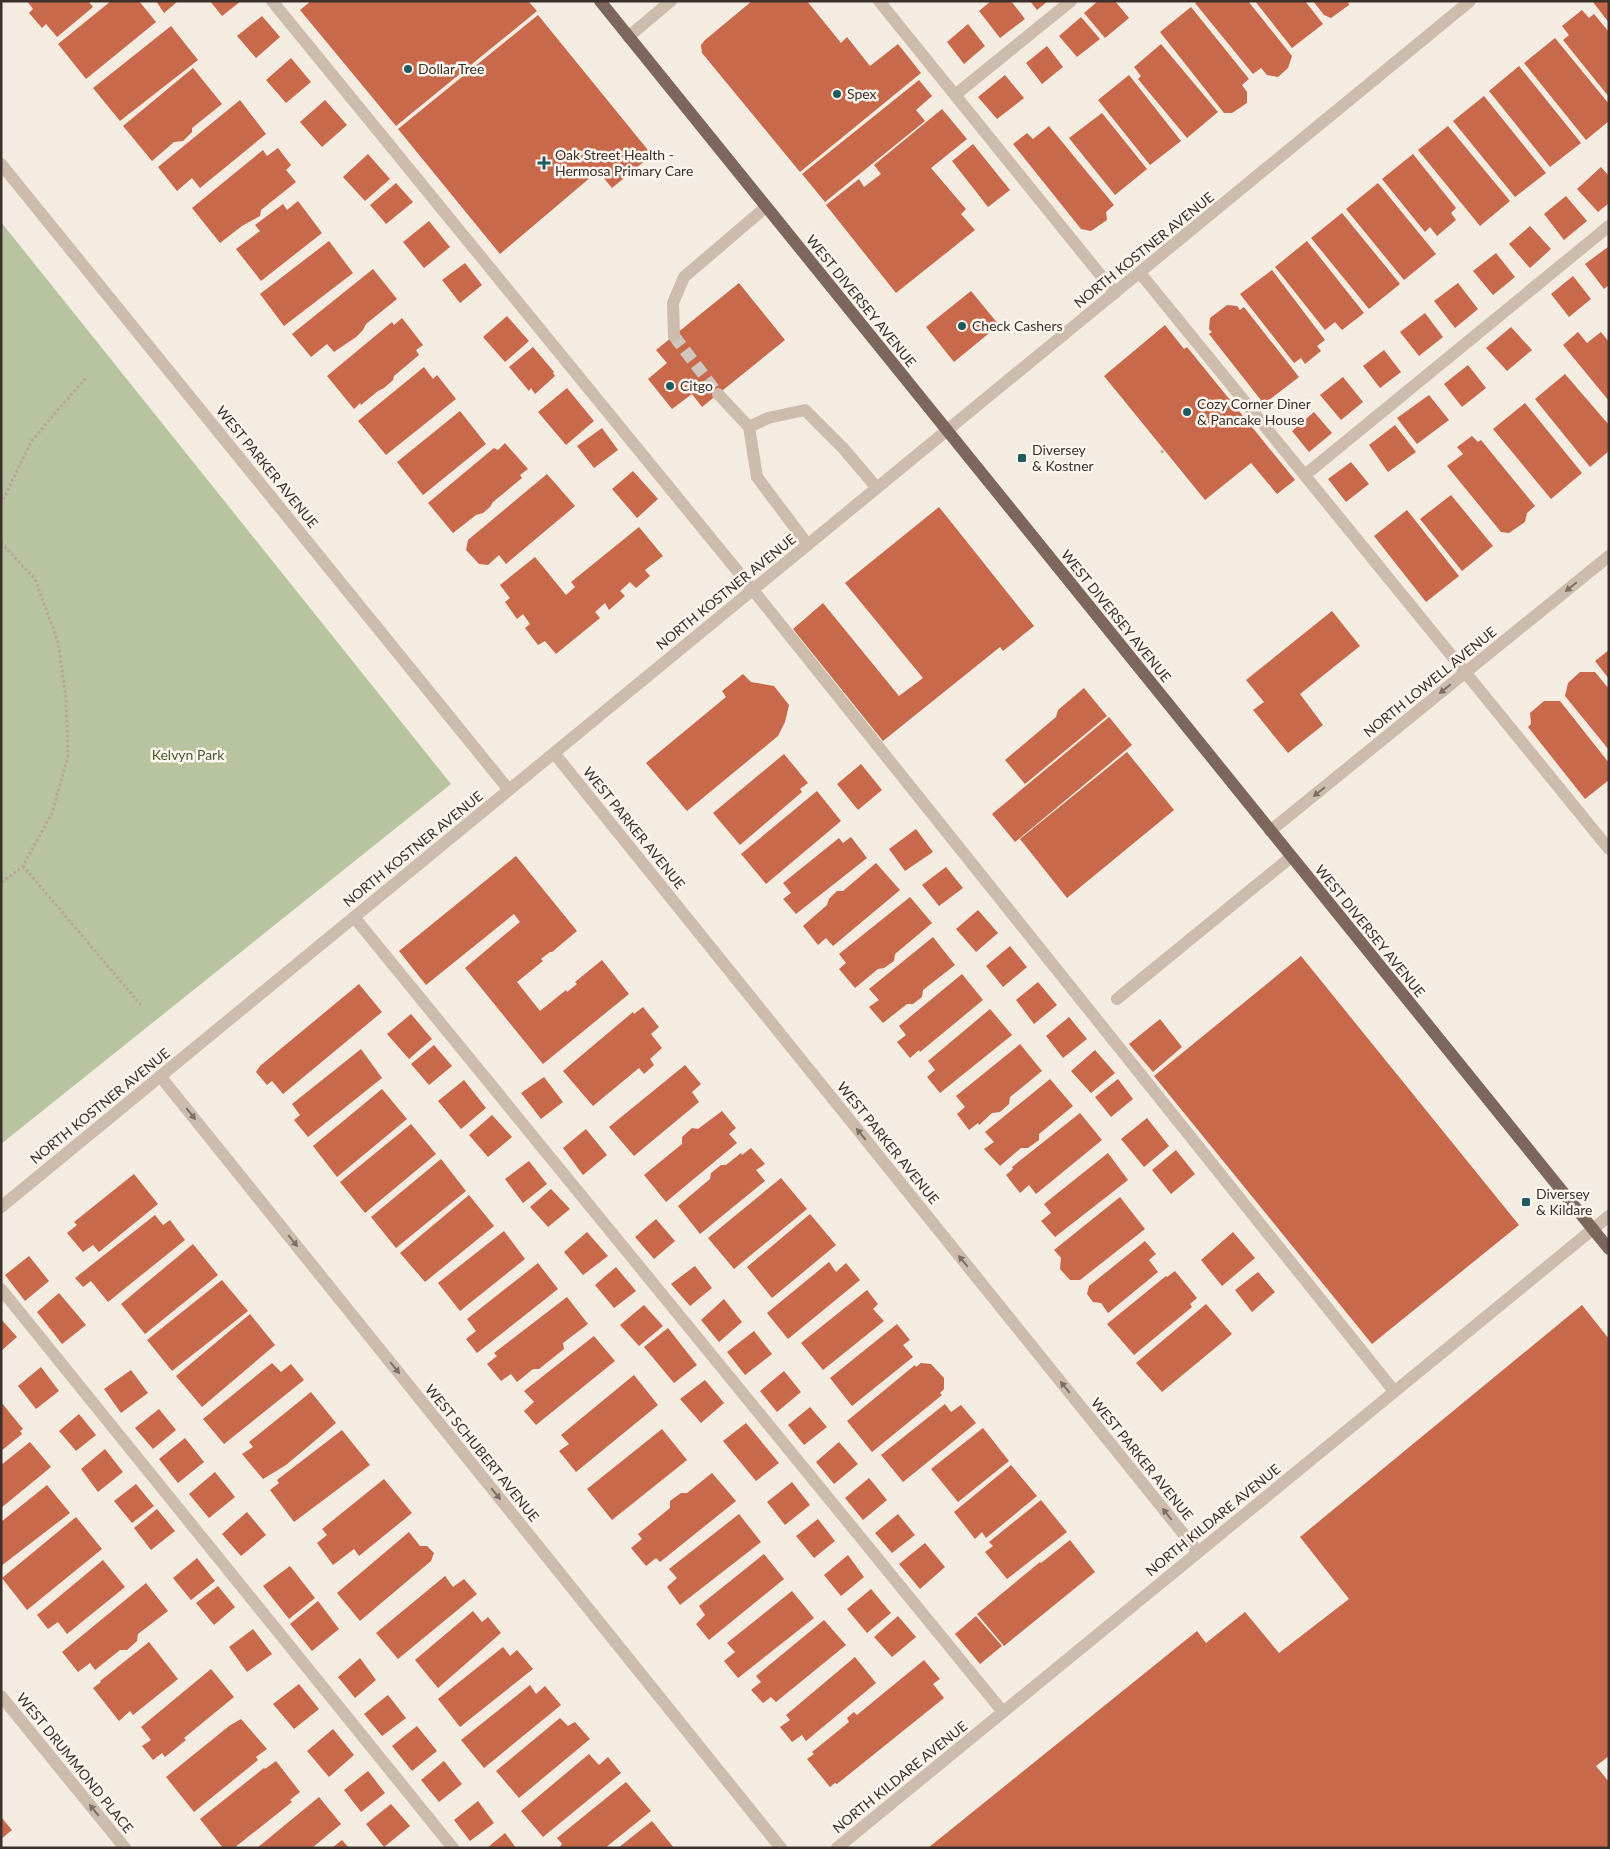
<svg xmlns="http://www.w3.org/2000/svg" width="1610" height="1849" font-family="Lato,sans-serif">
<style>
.green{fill:#b8c4a0}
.building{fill:#c8694b}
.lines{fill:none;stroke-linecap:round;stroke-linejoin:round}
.minor-tunnel{stroke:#cfc6bd;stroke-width:12;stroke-dasharray:12 6;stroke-linecap:butt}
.path{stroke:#b9a596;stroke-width:3;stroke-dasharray:2.5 2.5;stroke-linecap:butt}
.minor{stroke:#cdbbac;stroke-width:12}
.major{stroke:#7d675c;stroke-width:12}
.oneway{fill:#7d6f65}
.poi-dot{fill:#1f5a5e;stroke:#fbf5ee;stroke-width:2}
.labels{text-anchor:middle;stroke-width:5;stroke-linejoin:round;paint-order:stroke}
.poi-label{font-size:14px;fill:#3b302b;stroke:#fbf5ee;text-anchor:start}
.street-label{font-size:14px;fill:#3b302b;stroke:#fbf5ee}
.park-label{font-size:14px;fill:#4a5a2e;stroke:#fbf5ee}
</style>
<rect width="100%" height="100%" fill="#f4ebe1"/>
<path class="green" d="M1 222 451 784 1 1144Z"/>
<path class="building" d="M27 1H88L93 7 57 37 46 24 42 28 29 13 33 9Z
M111 1H139L156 22 86 79 58 44Z
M156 1H178L164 13Z
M210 1H241L222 16Z
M311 1H528L537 11 396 126 300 10Z
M752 1H807L841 43 847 37 870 66 898 44 921 73 800 172 702 53 701 45 705 40Z
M991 1H1011L1025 19 1000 38 979 11Z
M1030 1H1048L1037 10Z
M1098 1H1115L1129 18 1105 38 1084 13Z
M1198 1H1248L1292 56 1288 68 1278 77 1267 75 1261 68 1253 74 1195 3Z
M1255 1H1305L1323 24 1292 48Z
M1313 1H1348L1349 5 1331 18 1324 15Z
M1595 1H1609V23L1593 2Z
M1191 7 1249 79 1242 85 1247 92V103L1232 113H1224L1160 32Z
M1582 10 1589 18 1594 14 1609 32V97L1563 40 1569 35 1562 26Z
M538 15 652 155 612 188 598 171 500 254 398 129Z
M262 16 280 37 256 58 237 36Z
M1081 17 1100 39 1077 57 1059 36Z
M968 24 985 46 964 64 947 42Z
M171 26 198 60 120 121 93 88Z
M1555 38 1609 104V121L1586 140 1524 63Z
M1161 44 1218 112 1187 138 1138 79 1141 76 1134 67Z
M1047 46 1063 67 1042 84 1026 63Z
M291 58 311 82 286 103 266 80Z
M1519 66 1581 143 1550 167 1489 91Z
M193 68 222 104 192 128V132L183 141 174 142 152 161 123 126Z
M1005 75 1024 98 997 119 978 97Z
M1129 75 1181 141 1150 165 1098 100Z
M919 80 932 96 916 110 925 121 825 202 802 174Z
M1484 96 1546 173 1515 197 1453 121Z
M240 100 266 134 200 188 192 178 177 191 158 167Z
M325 100 347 125 322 147 300 122Z
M942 109 967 139 931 168 966 209 961 214 975 230 896 293 826 205 859 179 864 187 881 174 874 165Z
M1102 113 1147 169 1115 195 1069 138Z
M1049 126 1114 205 1106 212 1107 220 1091 231 1081 229 1013 144 1027 133 1033 139Z
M1448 126 1510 201 1480 226 1418 150Z
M973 144 1010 190 988 207 952 161Z
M278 148 291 165 286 170 296 182 261 210 260 216 242 226 220 243 192 208 263 150 267 156Z
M368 154 390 179 365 201 343 177Z
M1413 154 1456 208 1451 213 1456 220 1437 236 1430 227 1425 232 1382 179Z
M1601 167 1609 176V203L1598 212 1577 189Z
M396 183 413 202 386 224 370 205Z
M1378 183 1436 254 1404 280 1346 209Z
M1566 196 1587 221 1564 240 1544 214Z
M298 201 322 233 261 281 236 249 260 231 255 225 283 204 287 210Z
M1342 213 1400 284 1369 309 1311 238Z
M429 221 450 247 424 268 403 242Z
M1530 226 1551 249 1530 268 1509 244Z
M329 241 353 273 284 326 260 294Z
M1307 241 1364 313 1342 330 1335 322 1325 330 1275 267Z
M1608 247 1609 285 1604 289 1585 264Z
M1496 253 1515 277 1493 295 1473 271Z
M465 263 482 285 460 303 442 280Z
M373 269 397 299 366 324 363 330 356 337 334 352 327 344 311 357 292 334Z
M1272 270 1325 340 1317 346 1321 351 1305 364 1301 358 1294 363 1240 294Z
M1573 276 1591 299 1569 317 1551 294Z
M739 283 785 340 702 407 692 394 672 409 648 379 667 363 656 350Z
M1458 283 1478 309 1455 328 1434 301Z
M971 291 999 325 954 362 926 327Z
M1227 305 1237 306 1240 310 1244 307 1299 377 1264 404 1209 334 1212 332 1209 329 1210 318Z
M1425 313 1443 337 1419 356 1400 332Z
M507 316 529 341 505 362 483 337Z
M402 318 423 345 416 350 419 355 394 376 393 380 384 388 378 391 361 405 360 403 354 409 327 376 392 322 394 325Z
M1165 325 1184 349 1187 347 1295 480 1277 494 1251 463 1205 500 1104 376Z
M1511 327 1532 350 1507 371 1486 348Z
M1578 332 1587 343 1601 332 1609 342V401L1563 345Z
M533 347 554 372 553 373 555 376 535 394 531 388 529 391 509 367Z
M1384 350 1401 372 1380 388 1363 366Z
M1468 365 1486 388 1462 407 1444 384Z
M424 367 433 379 437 375 456 399 386 455 358 421Z
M1565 374 1609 425V451L1590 467 1535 399Z
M1343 377 1363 402 1341 420 1320 395Z
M567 388 594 421 566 445 538 412Z
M1429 395 1449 420 1417 444 1397 418Z
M1525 403 1582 473 1551 499 1493 429Z
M460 411 486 444 423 495 397 462Z
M1314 412 1332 433 1309 452 1292 431Z
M1395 425 1416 452 1388 472 1369 445Z
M602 428 618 450 594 468 577 446Z
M1472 436 1478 442 1481 440 1535 506 1527 513 1525 522 1509 533 1501 532 1447 466 1463 454 1457 447Z
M505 443 528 469 520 475 522 478 493 502 490 507 483 513 476 515 453 533 428 503 494 448 498 450Z
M1351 462 1369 484 1346 502 1328 479Z
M633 471 658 499 637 518 612 489Z
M547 474 575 506 506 564 499 555 488 565 479 564 466 550 468 540Z
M1451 495 1493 546 1462 571 1420 519Z
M939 507 1034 626 1003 651 1000 647 883 741 793 629 823 603 899 696 923 678 845 583Z
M1407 510 1459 576 1426 602 1374 536Z
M639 527 663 556 645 570 650 576 636 588 630 582 620 591 625 596 609 610 605 603 595 612 600 618 556 654 545 641 538 645 525 628 530 624 523 614 517 619 505 602 510 598 500 585 535 557 566 595 575 587 571 582Z
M1332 611 1360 646 1300 694 1323 725 1288 753 1253 710 1264 702 1246 680Z
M1609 650V679L1595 661Z
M1580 672H1595L1609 689V750L1565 696 1568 683Z
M743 674 751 682 774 686 789 705 785 722 778 736 687 811 646 763 726 697 722 691Z
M1084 688 1107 716 1025 784 1005 760 1056 717 1058 710Z
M1544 701H1560L1609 763V780L1585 799 1528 727 1531 724 1530 713Z
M1109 717 1132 745 1015 842 992 814Z
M1127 752 1174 810 1067 898 1020 839Z
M784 754 808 783 800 789 802 792 740 845 713 813Z
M861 764 882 790 858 810 837 784Z
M817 791 841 821 766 884 741 854Z
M916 829 933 852 905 871 889 849Z
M851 837 867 858 796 914 783 899 791 893 783 883 839 838 843 843Z
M516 856 577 931 552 952H550L541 959 543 961 517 982 540 1011 566 990 567 992 577 984 575 982 602 960 629 994 543 1064 465 968 520 922 514 914 426 985 399 951Z
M876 863 900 890 833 946 826 938 818 945 803 926 827 905 829 899 837 891H843Z
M946 867 963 888 939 906 922 885Z
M910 897 932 923 895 954 894 961 884 968 878 969 855 988 839 969 846 963 839 954Z
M978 910 998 933 976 952 956 929Z
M933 937 955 965 923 990 922 997 913 1004H907L883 1023 869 1007 879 1000 869 989Z
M1010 946 1027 967 1003 987 986 966Z
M1301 956 1519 1225 1372 1344 1154 1076Z
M962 974 983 1000 920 1052 919 1050 910 1058 897 1042 906 1035 899 1026Z
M1038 982 1057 1005 1034 1024 1016 1000Z
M359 984 382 1012 283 1094 272 1081 267 1085 256 1072 260 1066Z
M643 1007 659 1027 651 1034 662 1048 650 1059 654 1065 644 1074 639 1068 593 1106 563 1071 633 1012 634 1014Z
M990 1009 1012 1035 940 1093 927 1077 935 1070 928 1061Z
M411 1014 432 1039 409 1059 387 1034Z
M1069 1017 1087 1039 1063 1058 1046 1036Z
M1160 1019 1182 1047 1153 1072 1129 1044Z
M1020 1044 1042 1071 1010 1097 1009 1104 1000 1112 992 1113 979 1125 978 1123 969 1130 957 1114 965 1107 956 1096Z
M434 1045 452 1066 429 1085 411 1064Z
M361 1049 382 1078 308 1137 294 1120 300 1115 292 1104Z
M1095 1050 1115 1073 1091 1093 1071 1071Z
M685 1065 701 1084 692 1092 699 1102 634 1156 609 1127Z
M544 1077 563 1102 541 1119 521 1093Z
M1050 1079 1073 1106 1039 1134V1140L1028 1148H1021L1000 1166 984 1149 994 1142 985 1132Z
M1118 1079 1133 1099 1111 1117 1095 1097Z
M464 1080 486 1108 461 1129 438 1101Z
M382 1089 407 1119 337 1177 313 1146Z
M722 1111 736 1128 729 1134 737 1143 666 1202 644 1175 682 1144V1137L692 1128 698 1129Z
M1080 1113 1102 1140 1036 1194 1029 1185 1020 1193 1006 1175 1013 1169 1012 1167Z
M492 1115 512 1137 488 1157 469 1135Z
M1147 1118 1169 1146 1144 1167 1121 1139Z
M411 1124 436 1154 365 1213 340 1182Z
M586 1129 607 1155 583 1175 563 1148Z
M751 1148 765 1164 756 1170 765 1181 700 1234 678 1206 710 1179 711 1173 721 1165H726L741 1153 742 1155Z
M1176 1150 1195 1174 1171 1194 1152 1170Z
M1108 1153 1128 1180 1055 1237 1041 1221 1051 1213 1044 1204Z
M441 1159 466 1191 396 1248 371 1217Z
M529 1161 547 1184 523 1203 505 1179Z
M134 1174 158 1204 99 1252 93 1245 83 1252 67 1233 77 1225 74 1222Z
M781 1178 807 1209 734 1269 708 1238Z
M551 1189 570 1209 548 1227 530 1207Z
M469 1195 494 1226 425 1282 400 1253Z
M1120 1197 1145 1229 1080 1280H1070L1060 1269 1061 1258 1054 1250Z
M810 1214 836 1245 772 1298 747 1267Z
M155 1215 163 1225 170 1220 185 1240 108 1302 91 1281 83 1287 75 1278Z
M656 1219 675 1241 654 1259 635 1237Z
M504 1231 525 1259 460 1311 438 1283Z
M587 1232 608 1256 583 1275 564 1252Z
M1233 1232 1255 1258 1222 1286 1201 1260Z
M1145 1241 1156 1254 1149 1260 1158 1272 1108 1313 1101 1303 1093 1302 1087 1294 1089 1286Z
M193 1244 218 1275 145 1334 121 1304Z
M29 1256 49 1281 25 1301 5 1275Z
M829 1262 836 1272 846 1263 860 1280 788 1339 767 1313Z
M538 1263 558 1289 477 1353 466 1339 476 1331 467 1319Z
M695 1266 712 1288 690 1306 671 1284Z
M616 1267 636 1291 614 1308 595 1285Z
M1175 1271 1197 1298 1190 1304 1192 1307 1134 1355 1107 1324 1166 1276 1167 1277Z
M1258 1272 1275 1292 1252 1312 1235 1290Z
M222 1280 248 1311 172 1371 147 1340Z
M867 1290 878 1304 873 1309 884 1321 823 1370 801 1343Z
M59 1293 86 1325 62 1344 37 1312Z
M567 1297 588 1324 563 1343 564 1349 539 1369H533L517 1382 511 1374 501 1381 487 1364 497 1356 494 1353Z
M724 1299 742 1322 719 1342 701 1320Z
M1206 1304 1232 1334 1162 1392 1136 1363Z
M644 1305 663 1326 639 1346 620 1325Z
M1582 1305 1609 1339V1756L1596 1766 1609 1782V1848H928L1197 1631 1206 1643 1245 1612 1279 1653 1349 1599 1300 1537Z
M250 1314 275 1345 202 1407 176 1376Z
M1 1319 17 1337 1 1351Z
M897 1324 910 1340 903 1345 913 1357 852 1406 830 1378Z
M668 1328 697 1365 674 1383 644 1347Z
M754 1331 772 1354 745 1375 727 1352Z
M594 1336 615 1361 536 1425 524 1411 534 1402 524 1391Z
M272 1363 281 1372 291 1364 304 1380 224 1444 203 1419Z
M921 1363 931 1364 944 1378V1389L940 1393 942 1395 872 1452 847 1421 915 1365 916 1367Z
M41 1367 59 1391 36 1409 18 1386Z
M131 1370 148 1393 121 1413 104 1389Z
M784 1371 801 1392 777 1412 760 1391Z
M634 1375 658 1405 576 1472 559 1451 569 1444 561 1435Z
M705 1380 724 1403 701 1423 680 1399Z
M311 1392 336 1423 286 1465 263 1479 242 1454 253 1447 249 1442Z
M1 1402 23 1429 20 1431 22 1434 1 1451Z
M945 1404 951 1412 961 1405 976 1423 903 1482 881 1455Z
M810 1407 827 1427 804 1445 788 1425Z
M159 1409 176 1430 153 1449 135 1428Z
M79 1414 96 1435 76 1451 59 1431Z
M746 1423 779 1463 756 1481 723 1441Z
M983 1428 1009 1461 958 1502 931 1469Z
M662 1429 687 1460 612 1520 587 1489Z
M342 1430 370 1465 294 1522 270 1490 279 1483 277 1480Z
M185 1438 204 1462 178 1483 159 1459Z
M30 1442 51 1467 1 1508V1465Z
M839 1442 858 1464 834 1484 816 1462Z
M105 1449 123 1472 98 1492 81 1469Z
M1011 1465 1037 1496 986 1538 982 1532 975 1539 954 1512Z
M215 1472 235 1497 209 1518 189 1494Z
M712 1473 736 1501 660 1562 656 1558 646 1566 631 1548 642 1539 638 1534 670 1508V1501L681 1493H687Z
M869 1478 887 1500 863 1520 845 1498Z
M384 1479 412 1513 359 1556 354 1549 333 1565 317 1543 327 1535 322 1529Z
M792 1482 810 1505 785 1525 767 1502Z
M136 1484 154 1506 132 1523 114 1501Z
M47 1485 70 1513 1 1566V1522Z
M1041 1500 1067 1532 1007 1579 985 1552 993 1546 989 1542Z
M157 1509 175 1531 151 1550 134 1528Z
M247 1512 266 1535 241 1556 222 1534Z
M739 1514 761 1542 680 1605 667 1587 677 1578 669 1569Z
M898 1514 915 1535 892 1553 875 1533Z
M76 1517 102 1549 27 1610 2 1578Z
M818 1519 835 1541 814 1558 796 1536Z
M409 1532 420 1546H427L434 1553 431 1561 360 1621 337 1593Z
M1070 1540 1095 1572 1004 1646 977 1614 1040 1562 1041 1563Z
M925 1543 945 1567 920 1589 899 1564Z
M764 1554 784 1579 709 1640 696 1624 705 1615 699 1606Z
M848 1555 864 1577 841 1596 824 1575Z
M197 1558 215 1581 191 1600 173 1578Z
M103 1560 125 1587 67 1634 58 1622 48 1629 37 1615Z
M290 1566 315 1598 289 1619 263 1586Z
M445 1576 453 1587 464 1579 477 1594 398 1659 376 1633Z
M146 1583 168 1611 138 1634 137 1641 127 1650H120L95 1670 90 1663 78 1672 62 1652Z
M218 1586 235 1607 214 1625 196 1603Z
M871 1589 891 1613 867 1633 847 1609Z
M792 1591 814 1618 738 1678 724 1661 735 1652 727 1643Z
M318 1601 339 1629 312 1651 290 1624Z
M473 1611 482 1622 488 1617 501 1633 438 1688 415 1660Z
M898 1616 916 1637 892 1657 874 1637Z
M976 1616 1002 1646 980 1664 955 1634Z
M824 1620 846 1645 776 1702 771 1697 763 1703 751 1690 761 1682 756 1676Z
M253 1629 272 1654 247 1672 229 1647Z
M149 1642 178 1679 133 1715 130 1711 119 1721 93 1688 101 1682 100 1681Z
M503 1647 510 1656 517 1650 533 1669 460 1727 438 1699Z
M855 1657 876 1683 806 1741 802 1735 792 1742 780 1727 790 1720 786 1715Z
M360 1658 376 1680 355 1698 338 1677Z
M924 1660 940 1679 933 1684 944 1698 837 1784 835 1783 830 1787 807 1759 814 1754 812 1752 849 1722 847 1718 854 1712 857 1715Z
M211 1669 234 1697 184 1738 186 1740 165 1757 162 1753 153 1760 142 1746 151 1740 141 1727Z
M299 1684 319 1709 294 1729 273 1704Z
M530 1685 536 1694 545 1686 561 1705 484 1768 461 1740Z
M388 1695 406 1718 382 1736 364 1714Z
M560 1718 568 1726 575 1722 590 1739 519 1798 496 1771Z
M241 1719 267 1749 256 1757 258 1760 194 1812 166 1777 229 1726Z
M417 1726 437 1751 412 1771 392 1746Z
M333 1729 354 1755 329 1777 307 1751Z
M589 1754 599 1765 608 1757 621 1773 543 1837 521 1811Z
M276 1761 300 1792 290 1800 292 1802 234 1848H223L200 1819 264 1768 265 1769Z
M444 1761 462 1784 439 1802 421 1780Z
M368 1771 385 1793 361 1812 344 1790Z
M626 1782 651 1811 605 1848H559L562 1844 557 1838Z
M319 1797 341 1824 312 1848H257Z
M478 1801 494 1823 470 1841 454 1820Z
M391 1804 410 1826 384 1847 366 1824Z
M1 1817 12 1830 1 1839Z
M652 1821 674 1848H618Z
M505 1833 516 1848H487Z
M342 1840 349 1848H332Z"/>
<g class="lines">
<path class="minor-tunnel" d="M674 336 718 394"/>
<path class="path" d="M1161 452 1165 450
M1 504 31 442 54 414 87 377
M1 543 35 579 58 642 66 698 68 756 52 813 23 866 1 883
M23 866 141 1005"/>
<path class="minor" d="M272 1 753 590 1394 1391
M879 1 1115 293
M628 37 671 1
M955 95 1071 1
M1 164 509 790
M1140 273 1609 849
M674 336 673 303 684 277 766 207
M718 394 749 427 768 418 805 410 843 448 877 488
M749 427 757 477 808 545
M1305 475 1609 226
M554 753 1198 1552
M1270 831 1609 556
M354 917 1003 1712
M1117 999 1291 857
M160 1076 781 1848
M1 1207 1470 1
M1 1289 453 1848
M1 1696 125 1848
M837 1848 1609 1216"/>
<path class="major" d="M600 1 1609 1249"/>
</g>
<defs><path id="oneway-solid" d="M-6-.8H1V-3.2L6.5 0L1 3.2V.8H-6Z" transform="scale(1.25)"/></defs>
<g class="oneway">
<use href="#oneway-solid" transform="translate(1571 587) rotate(141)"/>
<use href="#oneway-solid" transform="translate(1445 689) rotate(141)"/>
<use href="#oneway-solid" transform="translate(1319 792) rotate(141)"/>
<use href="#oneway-solid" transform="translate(191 1114) rotate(51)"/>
<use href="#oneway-solid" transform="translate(861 1134) rotate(-129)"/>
<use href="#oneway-solid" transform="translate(293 1241) rotate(51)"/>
<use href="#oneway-solid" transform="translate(963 1261) rotate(-129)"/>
<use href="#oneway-solid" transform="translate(395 1368) rotate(51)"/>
<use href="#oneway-solid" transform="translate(1065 1387) rotate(-129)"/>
<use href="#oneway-solid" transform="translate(496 1494) rotate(51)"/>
<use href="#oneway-solid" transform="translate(1167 1514) rotate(-129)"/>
<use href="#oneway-solid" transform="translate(94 1810) rotate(-129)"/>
</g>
<g class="poi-dot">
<circle cx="408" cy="69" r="5"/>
<circle cx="837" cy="94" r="5"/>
<path d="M541.5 155.5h5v5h5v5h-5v5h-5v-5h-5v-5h5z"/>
<circle cx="962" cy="326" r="5"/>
<circle cx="670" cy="386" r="5"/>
<circle cx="1187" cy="412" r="5"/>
<rect x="1017" y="453" width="10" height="10" rx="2.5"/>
<rect x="1521" y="1197" width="10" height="10" rx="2.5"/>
</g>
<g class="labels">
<g class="poi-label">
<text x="418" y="74">Dollar Tree</text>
<text x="847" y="99">Spex</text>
<text x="555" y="160">Oak Street Health -<tspan x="555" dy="16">Hermosa Primary Care</tspan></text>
<text x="972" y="331">Check Cashers</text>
<text x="680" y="391">Citgo</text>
<text x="1197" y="409">Cozy Corner Diner<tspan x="1197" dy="16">&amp; Pancake House</tspan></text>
<text x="1032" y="455">Diversey<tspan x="1032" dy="16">&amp; Kostner</tspan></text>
<text x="1536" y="1199">Diversey<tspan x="1536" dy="16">&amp; Kildare</tspan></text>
</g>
<g class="street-label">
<text transform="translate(1144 250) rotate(-39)" y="5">NORTH KOSTNER AVENUE</text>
<text transform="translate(861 301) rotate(51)" y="5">WEST DIVERSEY AVENUE</text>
<text transform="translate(267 467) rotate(51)" y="5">WEST PARKER AVENUE</text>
<text transform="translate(726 592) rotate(-39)" y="5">NORTH KOSTNER AVENUE</text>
<text transform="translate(1116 616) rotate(51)" y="5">WEST DIVERSEY AVENUE</text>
<text transform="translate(1430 682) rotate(-39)" y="5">NORTH LOWELL AVENUE</text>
<text transform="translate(634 828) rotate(51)" y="5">WEST PARKER AVENUE</text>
<text transform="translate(413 849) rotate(-39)" y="5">NORTH KOSTNER AVENUE</text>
<text transform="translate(1370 931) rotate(51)" y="5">WEST DIVERSEY AVENUE</text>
<text transform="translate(100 1106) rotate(-39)" y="5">NORTH KOSTNER AVENUE</text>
<text transform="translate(888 1143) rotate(51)" y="5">WEST PARKER AVENUE</text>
<text transform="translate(482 1453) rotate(51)" y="5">WEST SCHUBERT AVENUE</text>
<text transform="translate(1142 1459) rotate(51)" y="5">WEST PARKER AVENUE</text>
<text transform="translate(1213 1520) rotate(-39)" y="5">NORTH KILDARE AVENUE</text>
<text transform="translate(75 1763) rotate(51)" y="5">WEST DRUMMOND PLACE</text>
<text transform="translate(900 1777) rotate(-39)" y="5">NORTH KILDARE AVENUE</text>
</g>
<g class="park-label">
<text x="188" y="760">Kelvyn Park</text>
</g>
</g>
<rect width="1610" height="1849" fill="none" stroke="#3b302b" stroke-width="5"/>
</svg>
